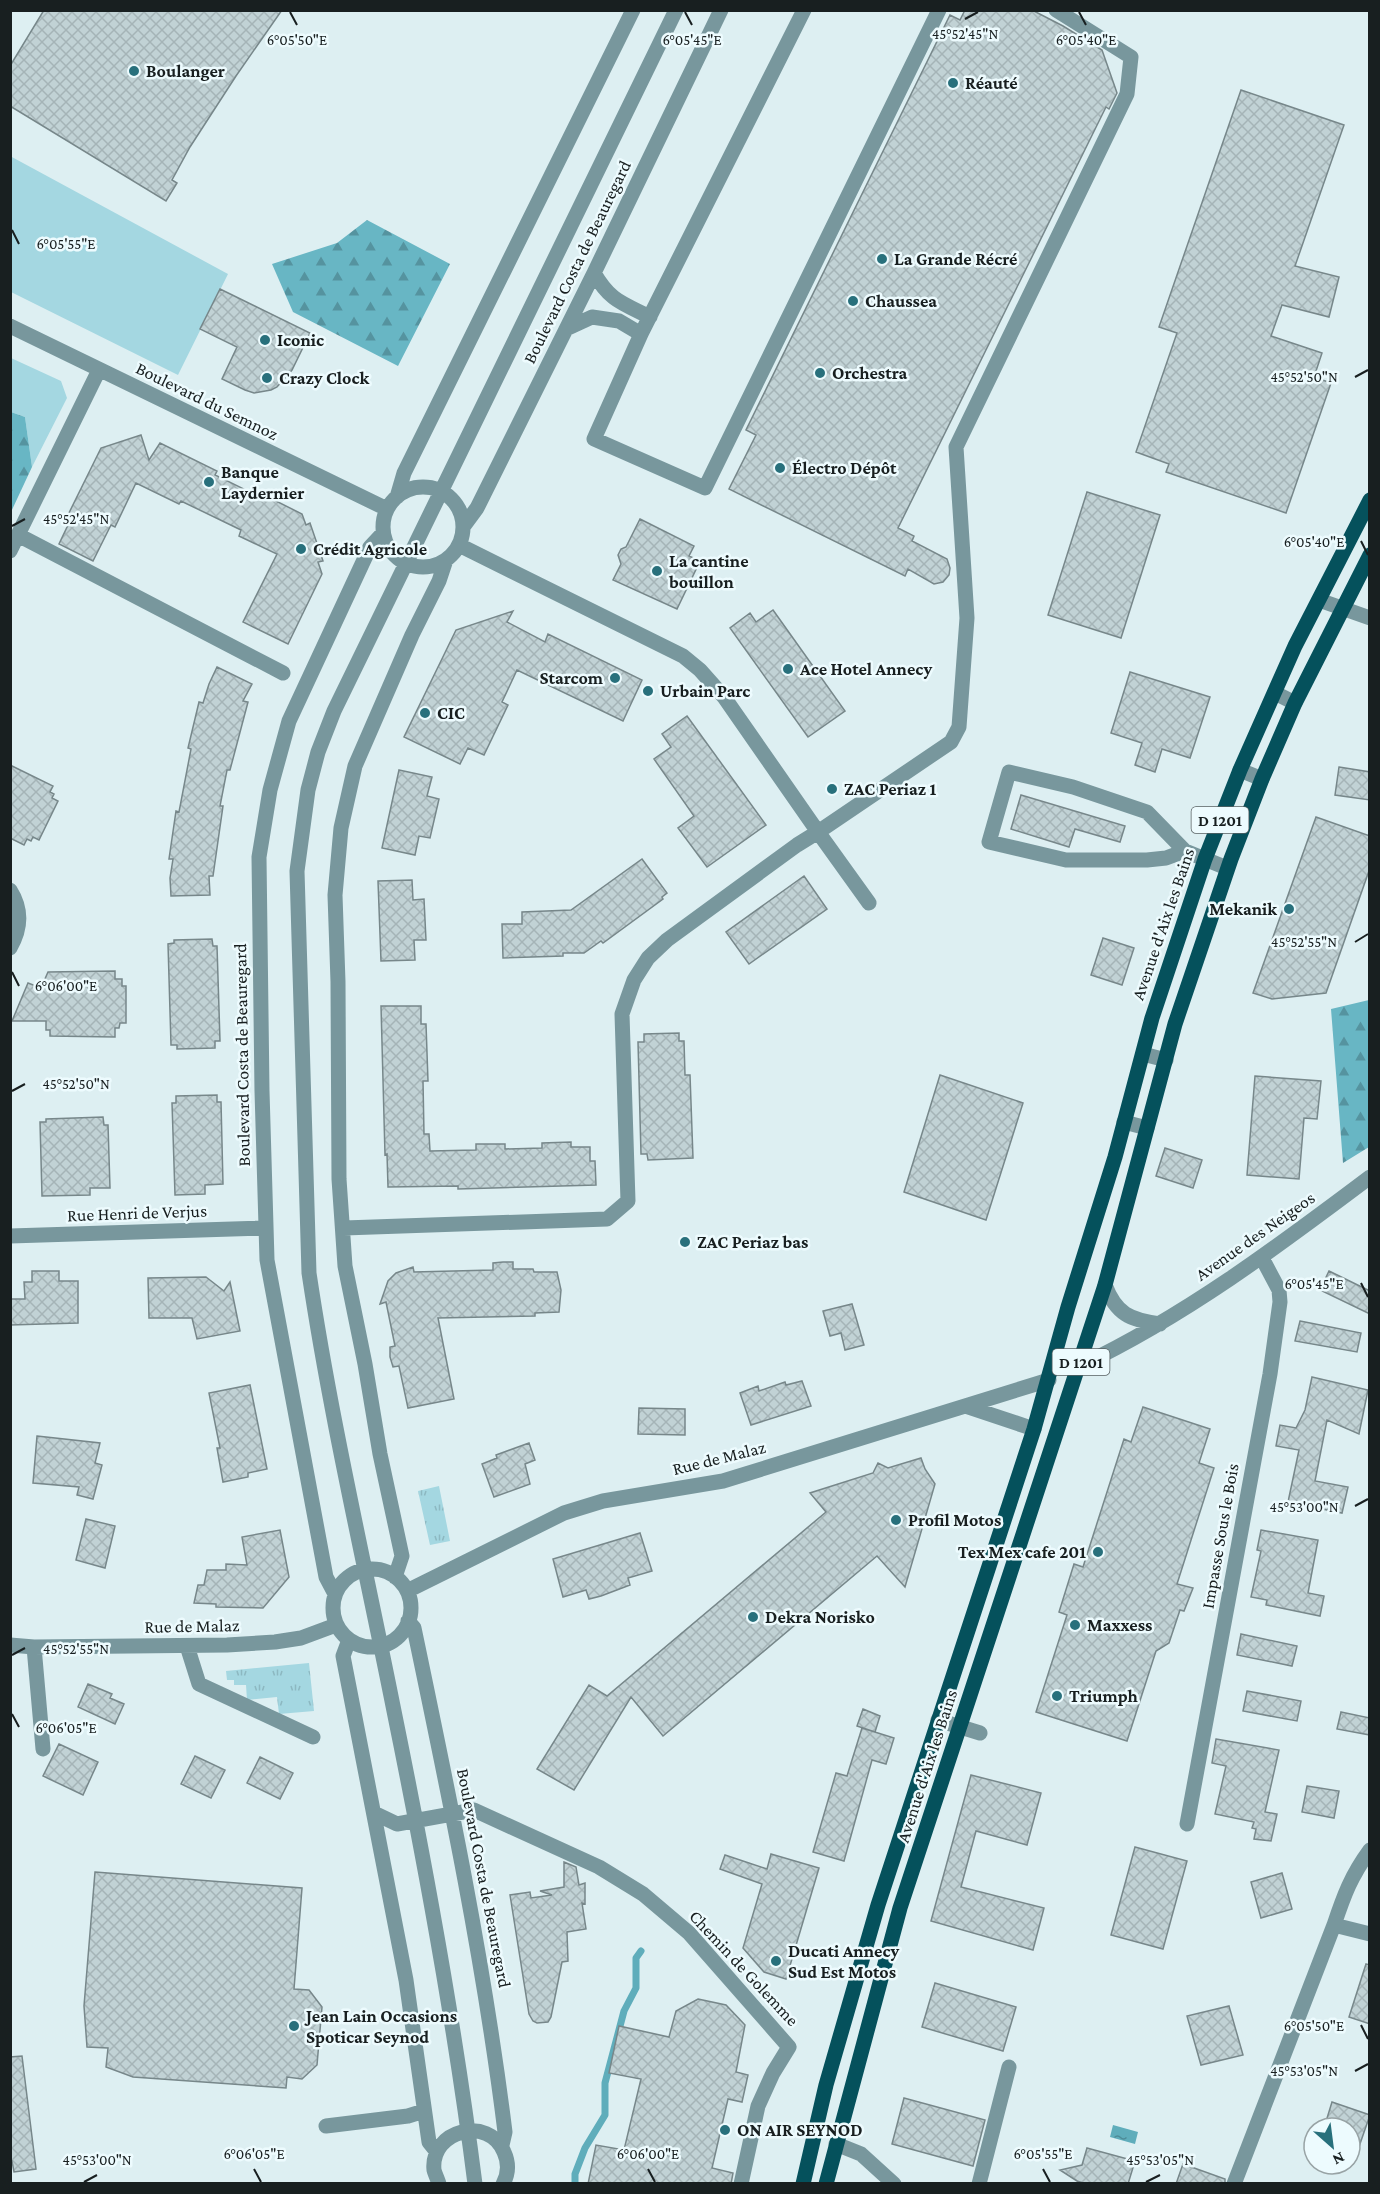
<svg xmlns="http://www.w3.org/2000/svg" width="1380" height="2194" font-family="'Crimson Pro',serif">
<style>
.grass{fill:#a4d7e1}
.forest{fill:url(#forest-firs)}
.park{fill:url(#park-tufts)}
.water{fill:url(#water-ripples)}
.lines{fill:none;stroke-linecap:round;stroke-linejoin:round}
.stream{stroke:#5fadbb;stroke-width:7}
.building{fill:url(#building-cross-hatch);stroke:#77878a;stroke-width:1.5}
.minor{stroke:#78979d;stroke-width:15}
.major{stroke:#05515c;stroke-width:15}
.ticks{fill:none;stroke:#181f20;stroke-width:2}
.poi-dot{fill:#28707c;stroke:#edfbfe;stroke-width:2}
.labels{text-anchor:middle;stroke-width:5;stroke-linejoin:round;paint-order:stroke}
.shield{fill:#edfbfe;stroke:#586163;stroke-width:1.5}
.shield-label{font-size:16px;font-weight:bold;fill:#181f20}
.poi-label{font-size:18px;font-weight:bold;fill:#181f20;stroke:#edfbfe;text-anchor:start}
.street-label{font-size:18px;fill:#181f20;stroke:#edfbfe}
.ticks-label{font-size:15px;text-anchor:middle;fill:#181f20;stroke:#edfbfe;stroke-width:5;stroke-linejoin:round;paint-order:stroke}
</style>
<defs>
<pattern id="forest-firs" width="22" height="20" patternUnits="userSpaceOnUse" patternTransform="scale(1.5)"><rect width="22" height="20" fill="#68b6c4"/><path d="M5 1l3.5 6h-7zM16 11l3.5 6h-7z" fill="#55939f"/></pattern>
<pattern id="park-tufts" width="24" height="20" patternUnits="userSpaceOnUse" patternTransform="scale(1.5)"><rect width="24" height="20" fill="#a4d7e1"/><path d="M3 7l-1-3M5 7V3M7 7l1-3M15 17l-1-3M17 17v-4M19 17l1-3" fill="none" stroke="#8cb8c1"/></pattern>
<pattern id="water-ripples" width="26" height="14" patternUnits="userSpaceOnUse" patternTransform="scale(1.5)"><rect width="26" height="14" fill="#5fadbb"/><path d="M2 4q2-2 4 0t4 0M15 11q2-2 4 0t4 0" fill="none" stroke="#4d8c98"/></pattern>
<pattern id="building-cross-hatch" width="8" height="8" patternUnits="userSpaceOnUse" patternTransform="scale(1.5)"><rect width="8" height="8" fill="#c1d2d5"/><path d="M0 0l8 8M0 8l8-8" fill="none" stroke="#a5b4b7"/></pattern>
</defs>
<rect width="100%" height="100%" fill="#ddeff2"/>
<path class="grass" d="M10 156 228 274 178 375 11 292Z
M11 358 61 381 67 398 32 467 25 417 11 412Z"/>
<path class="forest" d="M367 220 450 264 398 366 293 312 272 264 337 243Z
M11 412 25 417 32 467 11 512Z
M1369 1000V1147L1343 1163 1331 1009Z"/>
<path class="park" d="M439 1486 450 1541 430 1545 418 1491Z
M309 1663 314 1711 279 1714 277 1697 247 1700 246 1685H234V1680H227L226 1671Z"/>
<path class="water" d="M1113 2125 1138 2132 1135 2144 1110 2137Z"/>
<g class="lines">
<path class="stream" d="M575 2184V2174L585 2148 605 2115V2083L624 2011 636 1988V1958L641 1951"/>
</g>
<path class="building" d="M44 10H282L236 76 190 147 172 180 177 183 166 201 10 106V66Z
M965 10H1032L1063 26 1102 50 1117 93 1109 109 1106 107 898 528 914 536 912 541 947 559 950 568 949 575 943 582 934 584 908 569 905 576 729 489 756 435 746 430 950 15 960 20Z
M1241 90 1344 125 1295 266 1339 277 1329 317 1282 305 1271 336 1322 353 1314 377 1331 383 1286 513 1166 472 1169 464 1136 452 1177 333 1159 327Z
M220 289 310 333 292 370 277 387 271 390 254 393 245 390 222 379 237 347 200 329Z
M141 435 149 460 160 443 217 471 215 475 258 496 260 493 302 514 306 525 310 523 323 561 318 562 322 574 288 644 243 622 277 554 239 536 241 530 181 501 179 504 136 483 115 527 111 525 93 561 59 544 68 525 64 523 101 448Z
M1087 492 1160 515 1121 638 1048 615Z
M640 519 694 546 689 556 700 561 677 609 613 580 621 564 618 555 621 549 626 547Z
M773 610 845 711 808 737 730 628 750 613 756 622Z
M513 611 507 622 545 642 548 634 642 680 623 721 517 670 502 702 508 705 484 755 468 748 460 764 404 737 456 630Z
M217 667 252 684 243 701 248 702 230 770H227L220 806H223L213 876H209L210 895 171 896 170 878 173 859H169L176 811 179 812 191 749 188 748 199 702 203 703 209 684Z
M1130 672 1210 697 1190 758 1162 749 1155 772 1135 765 1142 743 1111 733Z
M687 716 766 825 707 867 678 828 694 816 654 759 671 747 662 734Z
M10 765 53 786 50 792 54 794 52 798 58 801 39 840 33 837 31 841 27 839 24 845 10 838Z
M1339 767 1370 772V800L1335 795Z
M399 770 432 777 427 796 439 799 430 838 419 836 415 855 382 848Z
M1021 795 1125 826 1120 842 1075 829 1069 847 1011 829Z
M1316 817 1370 836V868L1326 993 1272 999 1253 993Z
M642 859 667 893 662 897 663 899 603 943 601 941 584 953H563V956L503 958 502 924H522V912L571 910Z
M804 876 827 909 749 964 726 932Z
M412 880 413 900 424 899 426 940H414L415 960 381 961 378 881Z
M1103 938 1134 948 1122 985 1091 975Z
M212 939 213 946H217L220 1041H215V1048L177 1049V1045H171L168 944 174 943V940Z
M115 971V979H122V986H126V1023H120L119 1028H115V1037L50 1036V1030H46V1021H12L28 983 41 988 48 972Z
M381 1006H421V1024H426L428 1081H423L424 1134H429L430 1151 476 1150V1144H505V1149L542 1148V1143L571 1142V1147H590V1161H595L596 1185 458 1189V1186L388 1187 387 1154 385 1155Z
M679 1033V1041H684L685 1075H690L693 1158 648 1160 647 1154H641L638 1042H644V1034Z
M940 1075 1023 1103 986 1220 904 1192Z
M1255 1076 1321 1081 1317 1119 1304 1118 1299 1179 1247 1175Z
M217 1095V1102H221L223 1184 205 1185V1194L175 1195 172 1103H176V1096Z
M103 1117 104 1125H108L110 1188H90V1195L42 1196 40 1122H46V1119Z
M1165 1148 1202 1160 1193 1188 1156 1176Z
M503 1262H513V1269H533L534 1272H557L561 1290 559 1312 535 1313V1316L438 1318 454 1399 408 1408 399 1366 393 1367 390 1357V1347L395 1346 386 1302 380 1304 388 1281 396 1273 413 1267 414 1272 493 1270V1263Z
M32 1271H59V1281H78V1323L10 1325V1299H25L24 1282H32Z
M1329 1271 1370 1291V1314L1320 1290Z
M206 1277 224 1291 230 1282 240 1331 197 1339 192 1318H149L148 1278Z
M852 1304 864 1345 845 1350 841 1333 830 1336 823 1311Z
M1300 1321 1361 1333 1357 1352 1295 1341Z
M1312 1377 1368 1390 1359 1434 1327 1420 1315 1481 1348 1487 1342 1513 1288 1502 1299 1450 1276 1446 1280 1425 1296 1428 1305 1410Z
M802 1381 811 1406 751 1425 740 1393 758 1386 759 1391 785 1382 786 1385Z
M250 1385 267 1469 248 1473V1477L223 1482 217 1448H220L209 1393Z
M1143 1407 1210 1429 1199 1463 1214 1468 1177 1584 1193 1588 1184 1611 1180 1610 1169 1643 1156 1651 1127 1741 1036 1712 1067 1615 1059 1612 1074 1564 1083 1567 1124 1439 1131 1442Z
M639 1408 685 1409V1435L638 1434Z
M37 1436 100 1443 95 1463 102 1465 93 1499 77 1495 79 1487 33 1483Z
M529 1443 535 1460 525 1464 530 1484 494 1497 482 1464 497 1458 496 1455Z
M921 1458 925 1469 935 1484 905 1587 877 1556 663 1736 631 1697 574 1790 537 1769 589 1685 607 1696 826 1512 810 1493 873 1473 878 1463 888 1468Z
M86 1519 115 1526 105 1568 76 1560Z
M280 1530 289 1577 263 1608 216 1607V1604L194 1603 198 1585H204L207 1570H226V1564L247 1565 242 1537Z
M1261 1530 1318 1540 1308 1593 1324 1596 1320 1616 1266 1605 1267 1600 1251 1597 1261 1551 1257 1550Z
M640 1533 652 1571 628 1578 630 1585 601 1596 589 1599 586 1590 563 1597 553 1559Z
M1241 1634 1297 1646 1292 1666 1237 1655Z
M88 1684 112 1694 110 1698 124 1704 115 1724 78 1707Z
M1247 1691 1301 1701 1297 1721 1243 1711Z
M863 1709 880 1716 875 1732 857 1726Z
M1341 1712 1370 1718V1735L1337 1729Z
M862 1728 894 1738 886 1764 872 1760 844 1861 813 1852 836 1773 847 1776Z
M1216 1739 1279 1750 1265 1812 1277 1814 1271 1841 1254 1839 1256 1829 1252 1828 1254 1822 1215 1814 1226 1766 1212 1763Z
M59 1744 98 1762 83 1795 43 1776Z
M195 1756 225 1770 211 1798 181 1784Z
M260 1757 293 1773 280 1799 247 1783Z
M971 1775 1041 1793 1027 1845 976 1831 961 1887 1044 1908 1033 1950 931 1921Z
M1307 1786 1339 1791 1334 1818 1302 1812Z
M1135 1847 1187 1861 1163 1949 1111 1935Z
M771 1854 819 1868 786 1979 764 1972 743 1948 762 1884 720 1869 725 1855 767 1869Z
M564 1862 576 1867 579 1885 585 1883V1904L582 1903 586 1929 567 1932 568 1961 562 1962 551 2017 548 2022 537 2023 533 2021 529 2014 510 1895 530 1892 531 1898 552 1895 540 1891 564 1887Z
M95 1872 302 1888 294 1989 309 1990 322 2007 317 2065 302 2079 287 2077 286 2088 133 2077 106 2067 108 2048 87 2047 84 2006Z
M1282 1873 1292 1909 1261 1918 1251 1882Z
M1366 1964 1370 1965V2024L1349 2017Z
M935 1983 1016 2007 1003 2051 922 2027Z
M698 1999 726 2005 745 2025 736 2072 748 2075 742 2102 728 2099 712 2168 733 2173 731 2184H588L596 2145 624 2150 641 2079 609 2073 619 2026 669 2037 676 2011Z
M1229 2006 1243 2055 1201 2065 1187 2016Z
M22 2056 36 2169 14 2172 12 2161 10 2162V2057Z
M904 2098 985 2120 973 2166 892 2144Z
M1332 2102 1370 2115 1353 2164 1350 2163V2128H1324Z
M1087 2148 1135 2161 1128 2184H1086L1077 2181 1060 2170 1082 2165Z
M1183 2164 1225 2179V2184H1176Z"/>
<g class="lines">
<path class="minor" d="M594 273C610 301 622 303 650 317
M10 326 387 509
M566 329 592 317 619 321 641 334 594 439 705 488 939 10
M641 334 804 10
M383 527a40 40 0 1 1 80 0a40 40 0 1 1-80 0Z
M397 497 404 473 633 10
M463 527 477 508 594 273 721 10
M18 535 283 673
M10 551 99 370
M1319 600 1370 618
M1275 693 1295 703
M1240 770 1262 779
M1185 851 1166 858 1147 860H1066L989 842 1009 772 1073 787 1147 812 1185 851 1227 868
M10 890C22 909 21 929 10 948
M869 903 818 832 951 742 959 727 967 618 956 447 1127 94 1131 57 1056 10
M1143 1054 1166 1060
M1124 1122 1147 1128
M344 1228 607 1219 628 1201 622 1014 634 980 648 958 667 940 797 845 818 832 724 697 700 670 683 656 459 545
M10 1236 266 1228
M1105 1285C1116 1314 1130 1320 1160 1324
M1080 1366C1185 1316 1277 1247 1370 1177
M965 1406 1034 1429
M333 1608a39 39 0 1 1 78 0a39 39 0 1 1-78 0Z
M395 1577 402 1556 380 1454 365 1364 345 1266 339 1179 338 982 335 895 341 828 355 766 412 635 439 581 446 560
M407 1591 564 1513 603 1501 723 1481 1049 1380
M335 1594 326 1577 267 1260 262 1091 259 857 270 790 289 721 370 547 383 533
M408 1621 414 1628C449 1795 484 1962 505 2132L502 2145
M349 1640 343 1656 406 1980 429 2142 437 2152
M10 1645 34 1647 227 1645 275 1642 301 1638 336 1625
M187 1646 199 1684 313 1737
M34 1647 43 1749
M938 1720 980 1733
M374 1813 397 1824 474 1810 599 1867 643 1894 689 1933 789 2047 773 2073 758 2106 741 2184
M1187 1824 1270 1374 1280 1302 1279 1290 1262 1258
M1334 1925 1370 1934
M326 2126 408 2116 424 2111
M836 2144 861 2154 894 2184
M439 2184C438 2180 435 2174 434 2170 430 2130 489 2115 504 2152 509 2163 509 2173 503 2184
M475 2184C455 2025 426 1868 394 1711 365 1565 331 1420 309 1273L297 871 308 790 318 752 334 711 676 10
M979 2184 1009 2067
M1234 2184 1334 1925C1344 1895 1351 1876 1370 1850"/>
<path class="major" d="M803 2184 826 2085 878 1905 1034 1429 1068 1307 1115 1157 1152 1018 1205 859 1240 770 1295 646 1370 500
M826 2184 900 1908 1105 1285 1175 1024 1231 859 1262 779 1295 703 1370 555"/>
</g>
<path class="ticks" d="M290 12 297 25M685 12 692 25M1079 12 1086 25M965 19 978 12M12 230 19 244M1355 377 1368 370M12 526 25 519M1361 541 1368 555M1355 942 1368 934M12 972 19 986M12 1091 25 1084M1361 1283 1368 1297M1355 1506 1368 1499M12 1655 25 1648M12 1714 19 1727M1361 2025 1368 2039M1355 2071 1368 2064M254 2169 261 2182M648 2169 655 2182M1043 2169 1050 2182M84 2182 97 2175M1146 2182 1160 2175"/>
<g class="poi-dot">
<circle cx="134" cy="71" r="6"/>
<circle cx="953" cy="83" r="6"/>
<circle cx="882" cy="259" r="6"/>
<circle cx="853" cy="301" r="6"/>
<circle cx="265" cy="340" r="6"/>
<circle cx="820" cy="373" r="6"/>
<circle cx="267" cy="378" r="6"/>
<circle cx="780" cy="468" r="6"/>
<circle cx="209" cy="482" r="6"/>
<circle cx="301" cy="549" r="6"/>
<circle cx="657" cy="571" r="6"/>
<circle cx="788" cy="669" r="6"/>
<circle cx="615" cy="678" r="6"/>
<circle cx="648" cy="691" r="6"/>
<circle cx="425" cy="713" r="6"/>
<circle cx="832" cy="789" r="6"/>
<circle cx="1289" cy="909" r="6"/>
<circle cx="685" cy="1242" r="6"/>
<circle cx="896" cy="1520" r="6"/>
<circle cx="1098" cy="1552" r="6"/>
<circle cx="753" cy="1617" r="6"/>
<circle cx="1075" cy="1625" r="6"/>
<circle cx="1057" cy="1696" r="6"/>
<circle cx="776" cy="1961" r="6"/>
<circle cx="294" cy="2026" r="6"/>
<circle cx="725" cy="2130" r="6"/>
</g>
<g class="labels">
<g class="shield">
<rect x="1191.5" y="807" width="57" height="26" rx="4.5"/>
<rect x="1052.5" y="1349" width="57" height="26" rx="4.5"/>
</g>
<g class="shield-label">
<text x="1220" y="826">D 1201</text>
<text x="1081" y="1368">D 1201</text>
</g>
<g class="poi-label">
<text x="146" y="77">Boulanger</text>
<text x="965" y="89">Réauté</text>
<text x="894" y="265">La Grande Récré</text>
<text x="865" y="307">Chaussea</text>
<text x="277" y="346">Iconic</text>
<text x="832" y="379">Orchestra</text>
<text x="279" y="384">Crazy Clock</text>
<text x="792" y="474">Électro Dépôt</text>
<text x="221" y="478">Banque<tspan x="221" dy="21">Laydernier</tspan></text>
<text x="313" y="555">Crédit Agricole</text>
<text x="669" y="567">La cantine<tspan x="669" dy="21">bouillon</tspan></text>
<text x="800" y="675">Ace Hotel Annecy</text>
<text x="603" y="684" text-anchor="end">Starcom</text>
<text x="660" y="697">Urbain Parc</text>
<text x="437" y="719">CIC</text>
<text x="844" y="795">ZAC Periaz 1</text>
<text x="1277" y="915" text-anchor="end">Mekanik</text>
<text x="697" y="1248">ZAC Periaz bas</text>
<text x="908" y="1526">Profil Motos</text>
<text x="1086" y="1558" text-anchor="end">Tex Mex cafe 201</text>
<text x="765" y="1623">Dekra Norisko</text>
<text x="1087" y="1631">Maxxess</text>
<text x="1069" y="1702">Triumph</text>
<text x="788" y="1957">Ducati Annecy<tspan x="788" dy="21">Sud Est Motos</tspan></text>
<text x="306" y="2022">Jean Lain Occasions<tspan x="306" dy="21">Spoticar Seynod</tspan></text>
<text x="737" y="2136">ON AIR SEYNOD</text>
</g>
<g class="street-label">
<text transform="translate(577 262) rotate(-64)" y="6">Boulevard Costa de Beauregard</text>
<text transform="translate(207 401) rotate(26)" y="6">Boulevard du Semnoz</text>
<text transform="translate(1163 924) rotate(-71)" y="6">Avenue d'Aix les Bains</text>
<text transform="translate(242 1055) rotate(-91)" y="6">Boulevard Costa de Beauregard</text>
<text transform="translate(137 1213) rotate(-2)" y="6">Rue Henri de Verjus</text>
<text transform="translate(1255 1236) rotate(-35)" y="6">Avenue des Neigeos</text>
<text transform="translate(719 1458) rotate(-14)" y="6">Rue de Malaz</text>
<text transform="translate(1220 1536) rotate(-80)" y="6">Impasse Sous le Bois</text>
<text transform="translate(192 1626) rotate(-1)" y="6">Rue de Malaz</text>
<text transform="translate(927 1766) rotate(-72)" y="6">Avenue d'Aix les Bains</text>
<text transform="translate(484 1878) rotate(79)" y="6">Boulevard Costa de Beauregard</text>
<text transform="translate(744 1968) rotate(47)" y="6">Chemin de Golemme</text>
</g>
</g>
<g class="ticks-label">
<text x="965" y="39">45°52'45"N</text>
<text x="297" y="45">6°05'50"E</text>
<text x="692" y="45">6°05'45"E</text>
<text x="1086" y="45">6°05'40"E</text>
<text x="66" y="249">6°05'55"E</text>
<text x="1304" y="382">45°52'50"N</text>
<text x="76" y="524">45°52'45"N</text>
<text x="1314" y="547">6°05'40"E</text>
<text x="1304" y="947">45°52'55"N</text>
<text x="66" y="991">6°06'00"E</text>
<text x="76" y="1089">45°52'50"N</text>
<text x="1314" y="1289">6°05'45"E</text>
<text x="1304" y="1512">45°53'00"N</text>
<text x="76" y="1654">45°52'55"N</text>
<text x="66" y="1733">6°06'05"E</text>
<text x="1314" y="2031">6°05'50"E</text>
<text x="1304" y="2076">45°53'05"N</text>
<text x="254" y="2159">6°06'05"E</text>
<text x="648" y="2159">6°06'00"E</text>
<text x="1043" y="2159">6°05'55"E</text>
<text x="97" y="2165">45°53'00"N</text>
<text x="1160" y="2165">45°53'05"N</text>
</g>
<rect width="1380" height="2194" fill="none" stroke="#181f20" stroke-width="24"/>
<g transform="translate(1332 2146) rotate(152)"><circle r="28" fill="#edfbfe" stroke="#98a3a5" stroke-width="1.5"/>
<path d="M0-4.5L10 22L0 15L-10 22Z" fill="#28707c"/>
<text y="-9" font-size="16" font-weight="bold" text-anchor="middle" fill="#181f20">N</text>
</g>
</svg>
